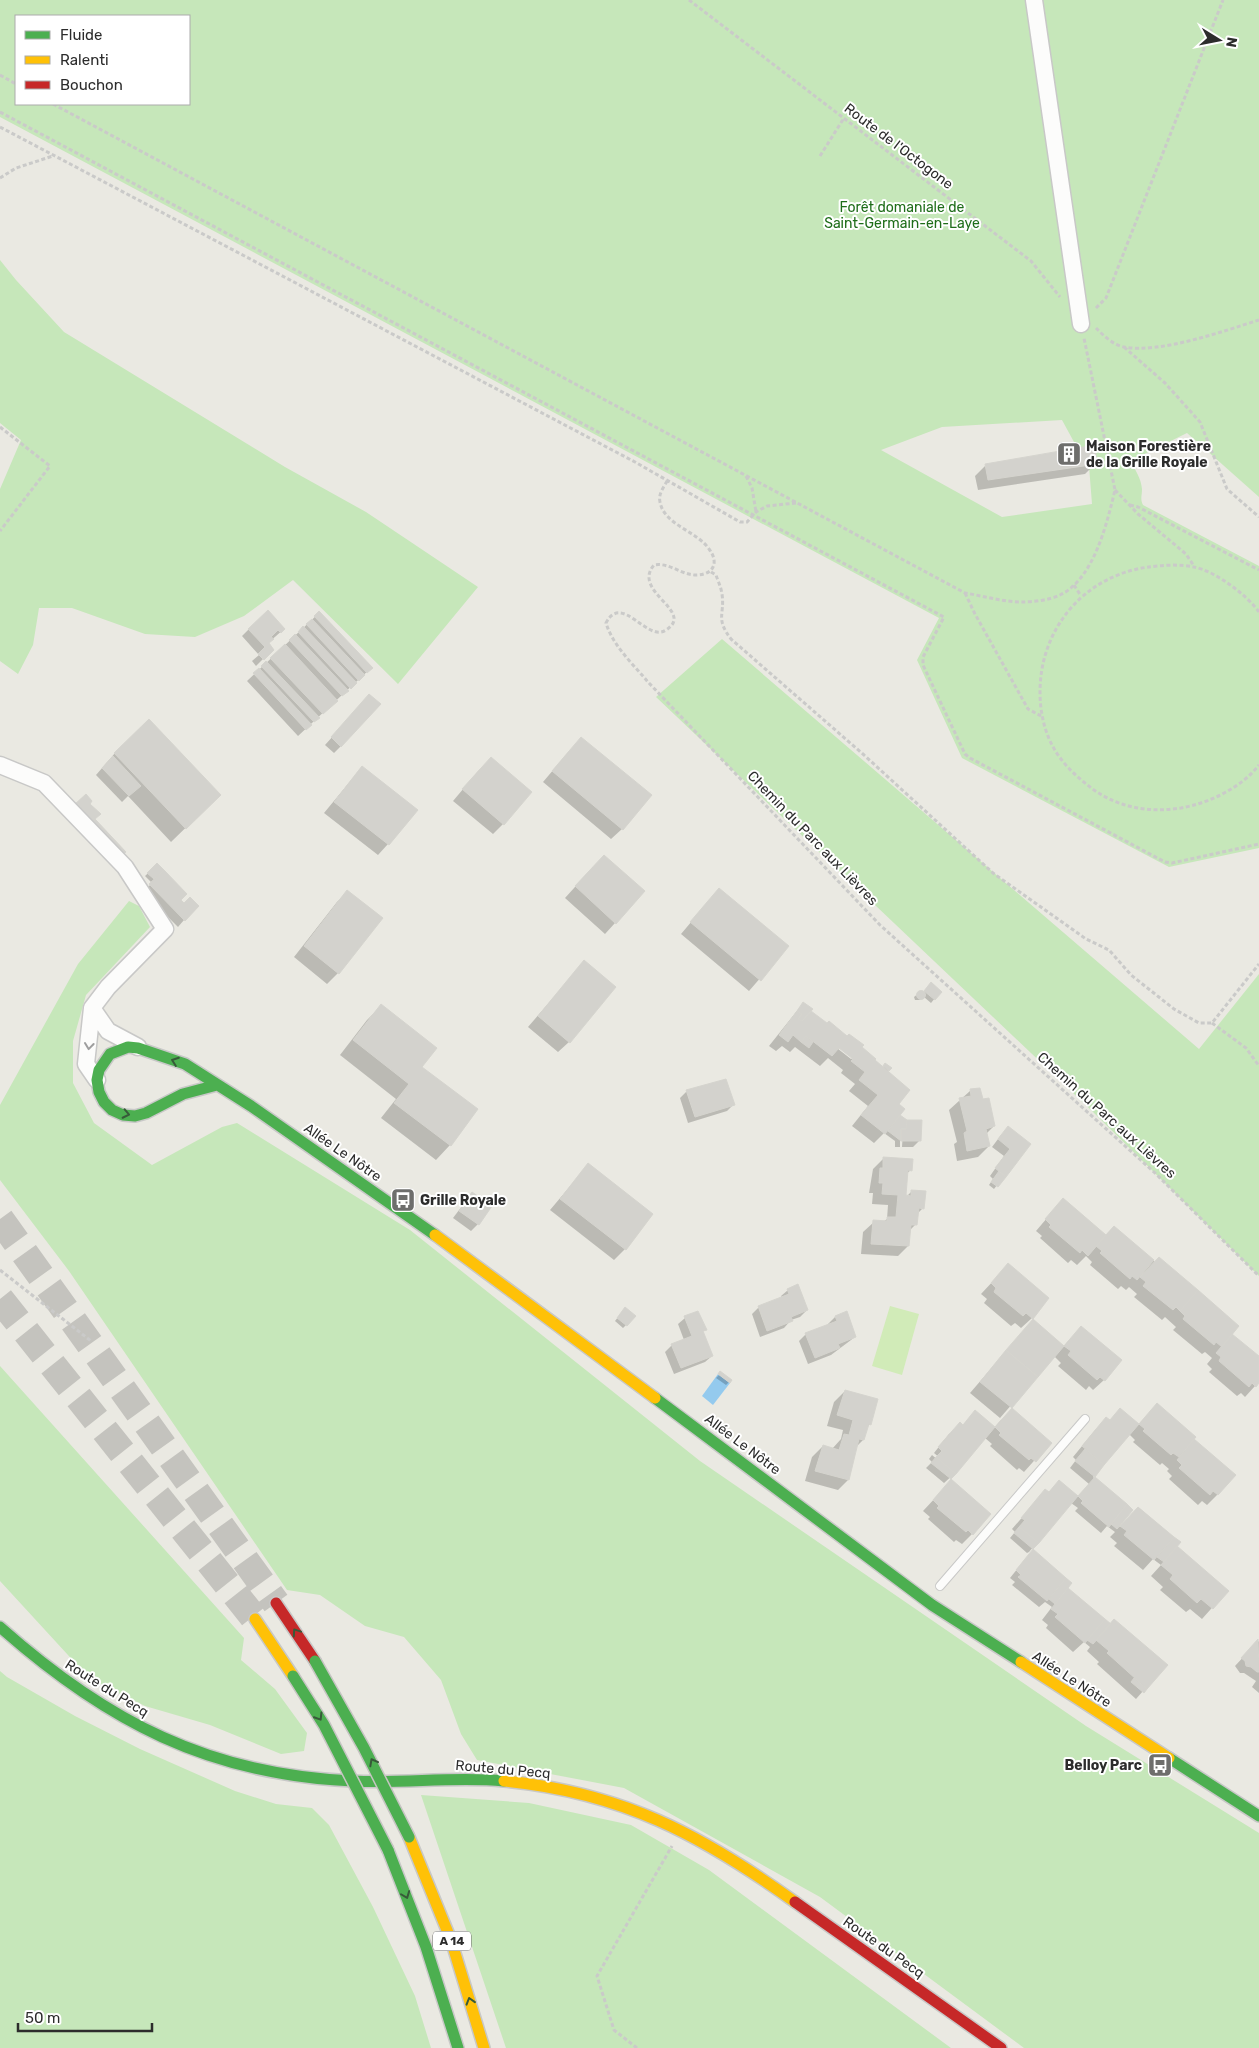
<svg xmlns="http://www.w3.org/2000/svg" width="1259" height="2048" font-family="Rubik,sans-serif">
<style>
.green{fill:#c6e7ba;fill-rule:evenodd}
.pitch{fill:#d1ebb8}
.water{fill:#94caee}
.shadow{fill:#0003;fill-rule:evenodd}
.building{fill:#d3d2cd;stroke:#d5d4ce}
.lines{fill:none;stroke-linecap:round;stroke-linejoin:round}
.highway-tunnel{stroke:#c4c3be;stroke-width:28;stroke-dasharray:28 14;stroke-linecap:butt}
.lane-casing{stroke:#c8c8c7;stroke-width:10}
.street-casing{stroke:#c8c8c7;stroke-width:19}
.fast-casing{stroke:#c8c8c7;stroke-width:14}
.slow-casing{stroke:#c8c8c7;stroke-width:14}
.jam-casing{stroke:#c8c8c7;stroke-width:14}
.path{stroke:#cacac9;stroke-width:3;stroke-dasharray:4 2.5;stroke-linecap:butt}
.lane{stroke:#fcfcfb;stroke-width:8}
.street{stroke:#fcfcfb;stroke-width:16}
.fast{stroke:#4caf50;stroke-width:11}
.slow{stroke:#ffc107;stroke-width:11}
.jam{stroke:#c62828;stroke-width:11}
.fast-bridge-casing{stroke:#c6c5c2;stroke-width:14;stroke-linecap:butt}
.fast-bridge{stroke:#4caf50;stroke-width:11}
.oneway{stroke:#9e9e9e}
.oneway2{stroke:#375a39}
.labels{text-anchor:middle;stroke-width:4;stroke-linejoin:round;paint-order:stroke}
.shield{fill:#fff;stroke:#6b6b6b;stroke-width:1}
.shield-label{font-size:12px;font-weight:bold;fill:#2c2c2c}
.street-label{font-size:14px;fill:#2c2c2c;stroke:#fff}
.park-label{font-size:14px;fill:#1e6d19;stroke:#fff}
.poi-label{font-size:14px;font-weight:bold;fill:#2c2c2c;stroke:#fff;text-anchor:start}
</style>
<rect width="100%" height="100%" fill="#eae9e2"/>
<path class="green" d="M0 0H1259V497L1187 433 1130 461C1135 469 1141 478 1142 489 1142 496 1140 499 1143 505L1259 566V848L1169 867 962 758 917 660 939 618 0 117ZM16 16H189V104H16ZM1062 420 1086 464 1112 462 1089 466 1092 504 1002 517 881 450 942 427Z
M0 260 16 280 64 332 285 467 366 512 478 587 398 684 293 580 244 616 195 637 145 634 72 608H39L33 645 18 674 0 661V489L21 440 0 423Z
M722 639 1199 1049 1259 974V1276L1092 1111 656 697Z
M129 901 139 906 150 927 86 995 73 1041V1083L94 1123 152 1165 222 1127 237 1123 410 1230 700 1461 1086 1726 1259 1833V2048H1024L820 1897 624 1788 477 1760 461 1734 441 1680 404 1637 365 1626 320 1595 287 1590 69 1271 0 1180V1105L78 964Z
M0 1366 244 1638 241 1660 275 1689 307 1733 304 1751 281 1754 210 1725 145 1706 90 1679 0 1581Z
M0 1671 7 1677 75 1716 140 1749 235 1791 276 1804 312 1808 329 1825 373 1907 415 1996 431 2048H0Z
M421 1795 529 1803 631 1825 709 1870 951 2048H506Z"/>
<path class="pitch" d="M890 1306 919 1314 902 1375 872 1366Z"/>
<path class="water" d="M718 1374 730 1383 713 1405 702 1396Z"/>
<path class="shadow" d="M1096 463 1085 474 978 490 975 476 986 465Z
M319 613 371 668 298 736 247 681Z
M249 629H284L268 643 273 649 256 666 252 661 259 655 242 636Z
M363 703 341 746 334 753 325 745Z
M571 749 622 829 611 839 543 782Z
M115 753 205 809 171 842 128 796 122 802 96 775Z
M362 767 388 844 378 855 324 813Z
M480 769 503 824 493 834 453 801Z
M157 865 186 894 179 900 184 920 178 927 143 892 152 883 145 876Z
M593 867 615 923 605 934 565 898Z
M719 889 788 946 749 991 681 934Z
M347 892 382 918 338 973 327 984 294 957 337 902Z
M584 962 569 1042 558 1052 528 1027Z
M928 987 940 992 931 1003 924 997 920 1000H915L914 997 920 992H924Z
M382 1005 450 1145 436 1160 381 1118 396 1099 340 1055 367 1020Z
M800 1007 809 1011 860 1047 882 1068 886 1065 890 1068 887 1072 897 1105 894 1120 920 1140 913 1147H895V1141L884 1133 874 1143 852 1126 868 1106 849 1091 855 1084 841 1073 843 1070 828 1058 820 1066 795 1047 790 1052 782 1046 776 1051 769 1046ZM835 1043 853 1058 851 1059 833 1045ZM903 1131 902 1147H900V1134Z
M687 1091 734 1104 727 1111 688 1123 680 1098Z
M970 1091 982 1101 994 1126 986 1134 989 1146 978 1157 957 1161 954 1144 957 1142 949 1110Z
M1001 1135 1029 1144 994 1189 989 1185 993 1179 990 1176 1004 1156 992 1147Z
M884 1158 911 1170 906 1174 905 1198 912 1191 923 1208 917 1214 916 1224 909 1231 908 1246 898 1256 861 1254 863 1232 874 1222H883L887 1219 888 1205 872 1204 873 1193H869L873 1169Z
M588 1165 651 1214 625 1249 614 1260 550 1210Z
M472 1193 478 1224 471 1231 453 1218Z
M1053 1211 1105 1236 1114 1227 1155 1262 1230 1334 1259 1358V1381L1255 1386 1245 1397 1241 1393 1237 1396 1209 1372 1212 1369 1207 1364 1212 1358 1205 1352 1202 1354 1173 1330 1176 1327 1165 1317 1162 1320 1134 1297 1137 1294 1129 1287 1126 1290 1121 1286 1118 1289 1090 1265 1092 1262 1086 1256 1077 1265 1071 1260 1068 1263 1040 1238 1042 1236 1036 1231Z
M1008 1265 1032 1318 1021 1328 1015 1323 1011 1326 984 1303 987 1299 981 1294Z
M788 1290 807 1310 800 1317 791 1320 784 1328 760 1337 752 1314 759 1307 782 1298 781 1296Z
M622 1312 626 1325 623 1328 615 1321Z
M846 1313 855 1337 831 1355 808 1364 799 1341 806 1334 829 1326 828 1324 835 1317Z
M685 1318 705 1329 702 1332 712 1356 705 1362 674 1374 665 1352 672 1345 684 1340 678 1324Z
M1033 1320 1063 1347 1071 1338 1104 1380 1093 1390 1089 1386 1086 1390 1058 1366 1061 1363 1054 1356 1000 1418 970 1393Z
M721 1373 729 1382 726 1385 716 1378Z
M845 1391 876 1400 870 1424 866 1428 863 1440 856 1447 848 1480 838 1490 805 1481 812 1457 823 1446 832 1449 841 1439 843 1430 827 1426 834 1402Z
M1157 1405 1192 1439 1234 1475 1217 1495 1207 1505 1202 1501 1198 1505 1169 1479 1172 1476 1167 1471 1169 1469 1162 1463 1160 1465 1133 1442 1135 1440 1129 1434 1093 1477 1132 1510 1119 1526 1120 1527 1139 1508 1179 1542 1175 1547 1227 1591 1202 1619 1190 1609 1186 1612 1160 1590 1163 1587 1151 1576 1161 1565 1153 1559 1143 1570 1114 1546 1117 1543 1110 1537 1115 1532 1107 1526 1101 1533 1075 1511 1078 1508 1071 1503 1029 1552 1027 1553 1010 1538 1015 1532 1012 1529 1045 1491 1048 1493 1059 1482 1078 1497 1089 1484 1070 1468 1076 1460 1073 1457 1096 1429 1109 1421 1138 1425Z
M975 1412 994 1428 1001 1420 1050 1443 1024 1472 1019 1468 1017 1470 990 1446 992 1444 985 1438 956 1472 934 1453 949 1434 962 1426Z
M932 1455 954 1474 944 1483 926 1468 932 1462 929 1459Z
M951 1481 972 1534 962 1544 956 1540 954 1542 928 1519 930 1517 923 1511Z
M1026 1558 1063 1583 1064 1594 1166 1665 1136 1699 1097 1664 1099 1662 1087 1651 1090 1647 1084 1642 1073 1652 1046 1628 1048 1625 1042 1620 1052 1607 1045 1602 1039 1607 1012 1585 1015 1582 1010 1578Z
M1258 1641 1259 1642V1693L1252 1687 1256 1681 1244 1673H1240L1235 1666Z"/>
<path class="building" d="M1095 445 1097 464 988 480 985 464Z
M268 610 285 629 281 633 278 630 271 637 274 639 269 643 274 650 264 660 258 654 265 647 248 629Z
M319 611 373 668 367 673 314 616Z
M312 619 365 675 359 681 306 624Z
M303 626 357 683 351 689 298 632Z
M295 634 349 691 342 696 289 640Z
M285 644 338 701 323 714 270 658Z
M266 661 320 718 314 722 261 666Z
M259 668 312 725 306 730 253 673Z
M369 694 381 704 341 747 331 737Z
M149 719 221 795 186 829 114 753Z
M581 737 652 795 623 830 552 771Z
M113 756 141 786 129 796 102 768Z
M491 757 532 792 504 825 462 789Z
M362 766 418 810 389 845 334 802Z
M86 794 92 801 90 804 101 814 95 819 126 852 122 855 74 805Z
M604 855 645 891 616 924 575 886Z
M157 863 164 870 154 879 147 873Z
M164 870 187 894 181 900 184 903 190 897 199 906 185 921 149 884Z
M719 888 789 946 761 981 690 922Z
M347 890 383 918 339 974 304 946Z
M584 960 616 987 570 1043 538 1016Z
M931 982 942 992 935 1000 924 991Z
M916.5 995a4.5 4.5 0 1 1 9 0a4.5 4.5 0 1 1-9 0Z
M803 1002 813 1009 802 1021 798 1019 802 1014 797 1011Z
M381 1004 437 1048 422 1067 478 1109 451 1146 394 1103 409 1084 353 1040Z
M797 1011 802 1014 798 1019 802 1021 811 1011 827 1023 829 1021 847 1036 849 1034 864 1045 862 1047 876 1059 875 1060 910 1090 899 1104 905 1109 885 1134 861 1115 878 1095 859 1080 865 1072 851 1061 853 1059 839 1048 832 1056 806 1036 801 1042 793 1035 788 1042 779 1035Z
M806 1036 813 1042 809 1048 801 1042Z
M885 1063 892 1068 889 1071 883 1066Z
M726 1079 735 1105 695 1117 686 1090Z
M980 1088 983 1099 989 1098 995 1126 986 1129 990 1146 967 1151 964 1133 967 1131 959 1098 971 1096 970 1089Z
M900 1115 907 1120 906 1129H901V1141L888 1131Z
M907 1120H922L921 1141H901V1129H906Z
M1008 1126 1031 1144 1006 1177 995 1168 1010 1149 998 1139Z
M883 1157 913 1159 912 1171 908 1170 906 1195 911 1196V1190L926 1191 924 1209 919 1208 917 1225H911L909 1246 871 1244 873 1220 887 1221V1217H896L898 1195 882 1194 883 1183H879L880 1168H883Z
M588 1163 653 1214 626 1250 560 1199Z
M999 1171 1006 1177 998 1187 991 1182Z
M472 1192 492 1206 479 1225 459 1211Z
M1063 1198 1106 1235 1088 1256 1082 1250 1080 1253 1049 1227 1051 1225 1045 1219Z
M1114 1226 1154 1260 1137 1280 1132 1276 1130 1279 1100 1253 1102 1251 1096 1246Z
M1159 1257 1198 1290 1180 1311 1176 1307 1173 1310 1143 1286 1146 1282 1140 1277Z
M1008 1263 1049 1298 1033 1319 1026 1313 1023 1316 994 1292 996 1288 991 1283Z
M798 1284 808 1310 791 1317 793 1321 767 1331 758 1306 789 1294 787 1289Z
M1198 1290 1239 1326 1222 1347 1216 1342 1214 1345 1183 1319 1185 1316 1180 1311Z
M625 1307 636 1316 627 1326 617 1318Z
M698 1311 707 1330 703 1331 713 1356 681 1368 671 1344 692 1336 684 1316Z
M847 1311 856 1337 838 1344 840 1348 815 1358 805 1333 837 1321 835 1316Z
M1033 1319 1064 1346 1038 1377 1006 1350Z
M1081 1326 1122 1360 1105 1381 1100 1377 1097 1380 1068 1355 1071 1351 1064 1346Z
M1232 1334 1259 1356V1383L1256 1387 1252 1383 1249 1387 1219 1361 1221 1357 1216 1353Z
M1006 1350 1038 1377 1012 1408 980 1382Z
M720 1371 732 1380 730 1383 718 1374Z
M845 1390 878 1399 871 1425 869 1424 864 1440 859 1439 849 1480 815 1471 823 1445 839 1450 844 1434 849 1435 853 1420 837 1415Z
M1157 1403 1196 1437 1179 1457 1173 1453 1171 1455 1143 1431 1145 1429 1139 1424Z
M1012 1408 1052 1443 1036 1462 1031 1458 1029 1460 999 1435 1001 1433 995 1427Z
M1120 1408 1139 1424 1104 1465 1082 1446 1106 1417 1110 1420Z
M975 1410 995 1427 956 1474 936 1457 942 1451 938 1447 960 1422 963 1425Z
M1194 1439 1236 1475 1218 1495 1213 1491 1210 1495 1179 1468 1182 1465 1177 1460Z
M1085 1449 1104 1465 1095 1477 1075 1461Z
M936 1457 956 1474 951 1479 931 1463Z
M1095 1477 1127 1504 1109 1527 1081 1503 1083 1501 1078 1496Z
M951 1479 991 1514 973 1535 968 1530 966 1532 937 1508 939 1506 933 1500Z
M1059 1480 1078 1496 1039 1543 1019 1527 1025 1520 1021 1518 1045 1489 1049 1492Z
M1127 1504 1133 1510 1117 1529 1111 1524Z
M1138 1507 1174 1537 1154 1560 1124 1535 1127 1531 1120 1526Z
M1019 1527 1039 1543 1033 1549 1014 1533Z
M1174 1537 1181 1542 1164 1562 1157 1557Z
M1177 1546 1229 1591 1213 1609 1201 1599 1197 1603 1170 1579 1173 1575 1161 1565Z
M1033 1549 1066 1578 1047 1601 1018 1577 1021 1575 1016 1570Z
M1066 1578 1072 1583 1055 1604 1049 1599Z
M1068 1588 1105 1619 1085 1643 1055 1617 1058 1614 1051 1609Z
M1105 1619 1111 1624 1093 1644 1087 1640Z
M1114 1619 1168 1665 1147 1689 1107 1653 1109 1651 1096 1640Z
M1258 1639 1259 1672H1257L1251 1667 1246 1666 1245 1661 1241 1658Z
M1134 1678 1147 1689 1144 1693 1131 1682Z"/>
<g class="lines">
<path class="highway-tunnel" d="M0 1219 276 1603
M0 1299 255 1619"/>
<defs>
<path id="lane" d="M940 1586 1085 1419"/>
<path id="street" d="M1034 0 1081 324
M0 765 44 783 125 867 165 929 108 987 92 1008 86 1064 97 1080
M92 1008 108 1031 138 1047"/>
<path id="fast" d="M217 1085 183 1094 146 1113 135 1116 123 1115 112 1110 104 1102 99 1092 97 1080 99 1070 110 1054 128 1047 138 1048 185 1064 251 1106 435 1235
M655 1398 932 1605 1021 1662
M0 1627C106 1721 209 1775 353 1781 403 1784 454 1776 504 1781
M1169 1758 1259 1816
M388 1850 426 1947 458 2048"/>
<path id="slow" d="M435 1235 655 1398
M255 1619 293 1676
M1021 1662 1169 1758
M504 1781C621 1792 702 1835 795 1902
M409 1837 451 1940 484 2048"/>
<path id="jam" d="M276 1603 315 1661
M795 1902 1001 2048"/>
</defs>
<use href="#lane" class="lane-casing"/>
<use href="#street" class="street-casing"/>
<use href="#fast" class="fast-casing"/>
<use href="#slow" class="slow-casing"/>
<use href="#jam" class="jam-casing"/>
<path class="path" d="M689 0 1031 261 1060 297
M0 75 16 84
M53 104 965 593C984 596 1003 602 1022 602 1034 602 1049 600 1060 595 1094 579 1107 523 1115 490L1084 338
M0 112 944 617 923 657V665L965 754 970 758 1165 862 1172 863 1259 844
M0 127 635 462 740 522H747L756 512 767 506 796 503
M820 156 844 118
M0 178 16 168 53 156
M1096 308 1106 298 1223 0
M1096 328C1103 335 1113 345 1124 347 1159 354 1224 331 1259 320
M1124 347 1165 383 1200 422 1227 489 1259 517
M0 427 50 466 0 531
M746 476 752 488 756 512
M667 481C664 487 658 494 660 502 664 525 697 531 709 549 719 562 714 574 698 575 682 576 670 562 654 565 631 592 696 611 666 630 647 643 622 592 606 623 613 646 633 664 648 682L880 925 1155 1173 1259 1276
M1115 490 1138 514 1186 554 1194 566
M1130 505 1138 507 1259 570
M711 572 716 575C718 581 721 587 722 594 725 615 715 618 731 639L864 755 993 873 1086 939 1109 950 1131 975 1174 1009 1199 1023H1212L1259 964
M1074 585 1081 596
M965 593 975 614 1028 709 1041 716
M1259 612C1247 595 1215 571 1194 567 1181 564 1162 565 1149 567 1085 575 1040 628 1040 692 1040 715 1046 740 1061 759 1070 771 1082 781 1094 790 1120 808 1150 813 1181 808 1209 803 1241 788 1259 765
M1212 1023 1246 1048 1259 1066
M0 1270 91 1341
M637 2048 614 2030 597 1976 672 1846"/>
<use href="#lane" class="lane"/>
<use href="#street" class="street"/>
<use href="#fast" class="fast"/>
<use href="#slow" class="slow"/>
<use href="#jam" class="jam"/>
<defs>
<path id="fast-bridge" d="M315 1661 364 1748 409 1837
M293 1676 324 1725 388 1850"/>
</defs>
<use href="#fast-bridge" class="fast-bridge-casing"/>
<use href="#fast-bridge" class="fast-bridge"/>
</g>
<defs><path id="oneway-chevron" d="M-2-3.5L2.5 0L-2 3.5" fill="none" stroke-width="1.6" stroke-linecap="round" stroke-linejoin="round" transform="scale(1.25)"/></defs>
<use class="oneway" href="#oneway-chevron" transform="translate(89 1046) rotate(97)"/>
<g class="oneway2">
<use href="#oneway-chevron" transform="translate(175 1061) rotate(-160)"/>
<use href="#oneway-chevron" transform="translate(126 1114) rotate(12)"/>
<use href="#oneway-chevron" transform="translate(296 1632) rotate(-124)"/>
<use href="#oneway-chevron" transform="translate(319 1717) rotate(58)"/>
<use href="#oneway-chevron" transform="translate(373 1762) rotate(-118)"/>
<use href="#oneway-chevron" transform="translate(406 1895) rotate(69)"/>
<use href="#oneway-chevron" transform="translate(470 2001) rotate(-107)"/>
</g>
<defs>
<symbol id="building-square" viewBox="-11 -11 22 22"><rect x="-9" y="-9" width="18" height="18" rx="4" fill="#6e6e6c" stroke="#fff"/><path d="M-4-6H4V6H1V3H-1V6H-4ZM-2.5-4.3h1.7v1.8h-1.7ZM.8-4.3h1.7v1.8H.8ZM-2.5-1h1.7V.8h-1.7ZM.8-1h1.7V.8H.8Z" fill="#fff"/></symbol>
<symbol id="bus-square" viewBox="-11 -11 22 22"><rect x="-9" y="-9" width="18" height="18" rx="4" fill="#6e6e6c" stroke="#fff"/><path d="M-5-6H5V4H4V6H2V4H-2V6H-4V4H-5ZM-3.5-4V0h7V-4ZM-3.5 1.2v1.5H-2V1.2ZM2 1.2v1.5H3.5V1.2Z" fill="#fff"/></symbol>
</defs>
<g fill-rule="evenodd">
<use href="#building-square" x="1055" y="440" width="28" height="28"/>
<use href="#bus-square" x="389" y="1186" width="28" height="28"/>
<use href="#bus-square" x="1146" y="1751" width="28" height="28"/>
</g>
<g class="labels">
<rect class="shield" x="433" y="1931.5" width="38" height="19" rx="4"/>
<g class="shield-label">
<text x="452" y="1945">A 14</text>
</g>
<g class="street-label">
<text transform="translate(899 146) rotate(37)" y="5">Route de l'Octogone</text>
<text transform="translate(813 838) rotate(46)" y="5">Chemin du Parc aux Lièvres</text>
<text transform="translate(1107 1115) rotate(42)" y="5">Chemin du Parc aux Lièvres</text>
<text transform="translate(343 1152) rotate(35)" y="5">Allée Le Nôtre</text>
<text transform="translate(743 1444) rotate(37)" y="5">Allée Le Nôtre</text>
<text transform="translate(1072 1679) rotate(33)" y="5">Allée Le Nôtre</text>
<text transform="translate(107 1688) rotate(32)" y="5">Route du Pecq</text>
<text transform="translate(503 1769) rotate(5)" y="5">Route du Pecq</text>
<text transform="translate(884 1947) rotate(35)" y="5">Route du Pecq</text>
</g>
<g class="park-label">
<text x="902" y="212">Forêt domaniale de<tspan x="902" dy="16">Saint-Germain-en-Laye</tspan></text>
</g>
<g class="poi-label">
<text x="1086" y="451">Maison Forestière<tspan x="1086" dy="16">de la Grille Royale</tspan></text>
<text x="420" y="1205">Grille Royale</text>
<text x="1142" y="1770" text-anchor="end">Belloy Parc</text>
</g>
</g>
<rect x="15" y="15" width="175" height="90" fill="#ffffff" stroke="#ababab"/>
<rect x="25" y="31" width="25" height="8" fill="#4caf50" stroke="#ababab"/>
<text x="60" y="40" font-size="15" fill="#2c2c2c">Fluide</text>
<rect x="25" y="56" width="25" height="8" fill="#ffc107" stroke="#ababab"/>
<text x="60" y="65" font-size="15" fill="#2c2c2c">Ralenti</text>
<rect x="25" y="81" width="25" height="8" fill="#c62828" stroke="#ababab"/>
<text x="60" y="90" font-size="15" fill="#2c2c2c">Bouchon</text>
<g transform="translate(1219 40) rotate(100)" stroke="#ffffff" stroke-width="4" paint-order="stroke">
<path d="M0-4L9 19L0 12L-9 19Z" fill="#2c2c2c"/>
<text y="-8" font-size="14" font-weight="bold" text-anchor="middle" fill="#2c2c2c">N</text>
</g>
<path d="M18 2023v8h134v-8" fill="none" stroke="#2c2c2c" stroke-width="2.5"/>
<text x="25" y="2023" font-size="15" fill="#2c2c2c" stroke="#ffffff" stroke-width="4" paint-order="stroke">50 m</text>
</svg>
